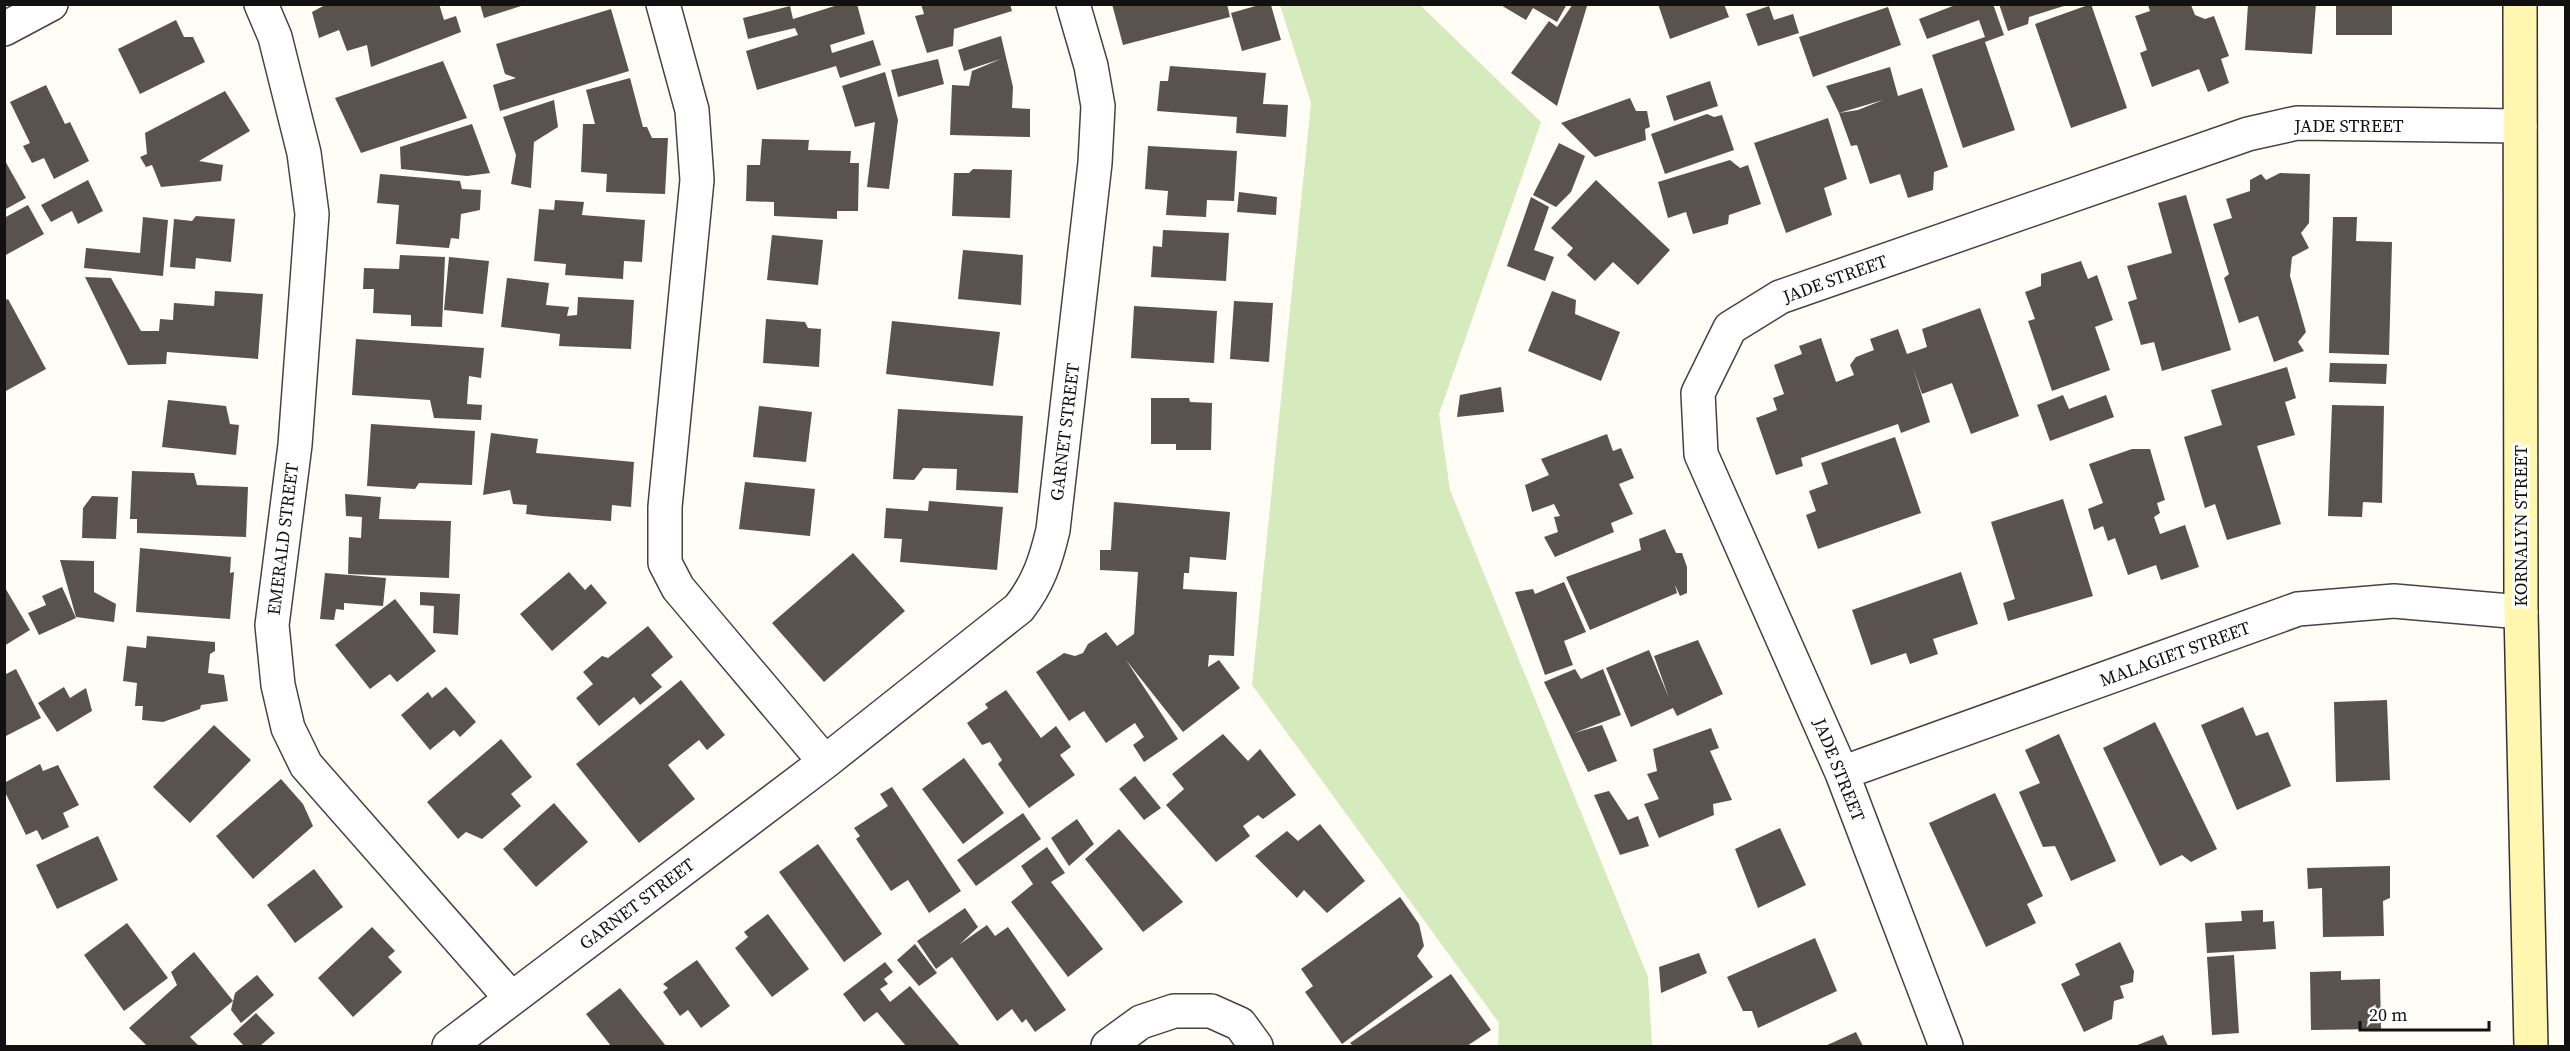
<svg xmlns="http://www.w3.org/2000/svg" width="2570" height="1051" font-family="'Source Serif 4',serif">
<style>
.green{fill:#d5ebbd}
.building{fill:#5a524d}
.lines{fill:none;stroke-linecap:round;stroke-linejoin:round}
.street-casing{stroke:#444;stroke-width:36}
.secondary-casing{stroke:#333;stroke-width:36}
.street{stroke:#fff;stroke-width:33}
.secondary{stroke:#fff6b0;stroke-width:33}
.labels{text-anchor:middle;stroke-width:6;stroke-linejoin:round;paint-order:stroke}
.street-label{font-size:18px;fill:#111;stroke:#fff}
</style>
<rect width="100%" height="100%" fill="#fffdf5"/>
<path class="green" d="M1280 5H1420L1541 122 1439 414 1450 490 1648 977 1652 1046H1498L1499 1023 1252 685 1311 103Z"/>
<path class="building" d="M327 4H439L444 20 456 16 461 32 371 67 367 45 347 51 339 30 319 38 312 12Z
M480 4H524V5L484 18Z
M841 4H857L865 34 830 45 832 53 873 40 881 65 840 78 836 66 757 90 746 51 798 35 795 28 748 39 743 18 790 6 793 19Z
M921 4H1010L1012 11 954 29 953 46 927 53 915 16 924 14Z
M1112 4H1227L1230 17 1123 45Z
M1499 4H1567L1557 22 1533 8 1526 20Z
M1573 4 1587 6 1557 106 1511 73 1549 21 1557 27Z
M1658 4H1724L1729 17 1670 39Z
M1958 4H1993L2004 35 1985 42 2015 130 1963 148 1932 55 1985 37 1979 20 1927 39 1919 19Z
M1999 4H2067V5L2029 17 2028 24 2008 31Z
M2091 4 2127 108 2071 128 2035 24Z
M2248 4H2316L2312 54 2245 50Z
M2336 4H2392V35H2336Z
M1259 5H1271L1281 40 1242 51 1231 13Z
M2148 5H2191L2195 15 2205 19 2214 16 2229 56 2221 59 2229 83 2208 92 2199 69 2152 87 2140 53 2147 50 2135 16 2150 11Z
M1769 6 1774 20 1793 14 1799 33 1758 46 1746 14Z
M1888 7 1901 45 1813 77 1799 37Z
M611 9 629 71 500 111 493 85 516 78 505 74 496 44Z
M176 20 184 37H193L205 62 140 94 118 49Z
M1001 36 1013 87 1012 108 1030 109V137L950 135 952 85 969 86 972 71 1001 59 964 71 958 50Z
M938 59 944 84 898 97 891 70Z
M443 61 467 118 361 153 335 98Z
M1170 66 1266 73 1263 104 1288 105 1286 137 1236 133 1237 117 1157 111 1160 81H1168Z
M1890 67 1898 96 1922 88 1948 167 1934 172 1933 190 1908 198 1900 174 1870 184 1857 145 1851 146 1839 113 1858 110 1883 100 1839 113 1826 86Z
M885 72 898 120 889 189 867 187 875 122 855 127 842 86Z
M630 78 643 127H647L652 138H668L665 194 606 192 607 174 581 172 583 124H595L586 90Z
M1710 81 1718 106 1674 121 1666 96Z
M46 85 65 124 70 122 89 161 54 179 44 158 32 163 23 146 30 143 10 102Z
M225 91 250 131 199 161 223 165 221 181 161 187 152 165 146 167 140 157 147 154 145 133Z
M1630 98 1636 111H1647L1650 127 1645 129 1646 140 1595 157 1561 123Z
M554 100 558 127 534 142 531 188 511 184 516 155 503 117Z
M1707 114 1714 117 1722 115 1734 150 1665 174 1651 134Z
M1828 118 1847 179 1824 188 1832 215 1786 233 1754 143Z
M472 124 490 173 467 176 401 169 400 147Z
M762 139 809 140 808 150 851 151 850 163H859L858 211H837V219L774 216V202L746 201 747 165H760Z
M1559 143 1585 156 1571 192 1556 207 1533 195Z
M1148 146 1237 151 1234 201 1207 200 1206 217 1166 215 1168 191 1145 189Z
M4 159 26 198 4 210Z
M1730 160 1740 168 1748 165 1761 204 1729 215 1728 224 1693 234 1686 212 1668 218 1658 182Z
M973 169 1012 170 1010 218 952 216 954 173H969Z
M2280 173 2310 174 2309 223 2301 233 2309 248 2292 257 2290 276 2306 332 2298 342 2304 351 2274 362 2258 316 2239 323 2224 278 2229 274 2213 224 2232 218 2226 199 2250 191V180L2261 174 2266 180Z
M380 174 460 181 462 189 481 190 480 210 461 214 459 239 451 238 449 248 396 244 399 205 377 203Z
M88 180 103 211 78 224 72 211 51 222 41 205Z
M1596 180 1670 250 1638 285 1613 262 1595 281 1567 255 1573 248 1551 228Z
M1239 192 1277 197 1276 215 1237 212Z
M2186 195 2231 350 2162 371 2154 342 2141 345 2128 302 2137 299 2127 266 2172 253 2158 203Z
M1531 197 1549 207 1534 250 1554 257 1545 281 1507 266Z
M555 200 584 202 582 215 645 220 642 262 624 261 623 279 565 275 566 264 534 261 539 209 554 210Z
M28 205 44 234 4 256V218Z
M196 216 235 219 231 262 196 258 195 269 170 267 174 219 192 221Z
M143 217 168 220 163 276 84 268 86 248 140 253Z
M2333 217H2357L2356 241 2392 242 2389 355 2329 353Z
M1163 230 1229 233 1226 281 1151 277 1153 246 1162 247Z
M772 235 823 240 818 285 767 280Z
M963 250 1023 255 1021 305 958 299Z
M400 255 445 257 442 327 411 326V315L373 313 374 289H363L364 268 399 269Z
M449 257 489 261 483 314 444 310Z
M2081 261 2088 279 2097 275 2113 320 2095 327 2110 370 2052 391 2028 321 2035 319 2025 292 2041 286V274Z
M85 277 111 278 141 331H159L160 319 173 320 174 303 214 306 215 291 263 294 258 359 167 352 166 364 128 365Z
M507 278 549 283 546 305 569 307 567 316 577 315 578 297 634 300 631 349 559 346 560 334 501 327Z
M1552 291 1576 300 1575 314 1620 332 1601 381 1528 351Z
M8 299 46 369 4 392V301Z
M1234 301 1273 303 1269 362 1230 359Z
M1134 306 1217 311 1214 363 1131 358Z
M1980 308 2019 416 1971 434 1952 383 1922 394 1913 368 1930 422 1901 433 1898 424 1801 458 1803 466 1776 475 1756 418 1777 410 1773 398 1784 394 1774 365 1802 354 1799 346 1821 338 1836 382 1854 375 1850 365 1856 357 1874 350 1870 339 1898 329 1907 354 1927 347 1922 329Z
M766 319 805 322 808 328 821 329 819 367 763 363Z
M892 321 1000 332 993 386 886 374Z
M356 339 484 348 481 378 469 376 467 404 482 405 481 420 434 418 430 400 352 395Z
M2330 363 2387 364 2386 384 2329 382Z
M2287 367 2296 398 2285 402 2295 435 2257 446 2281 524 2227 540 2215 504 2205 508 2184 437 2222 425 2211 390Z
M1501 387 1504 412 1457 417 1460 395Z
M2063 395 2069 409 2106 395 2114 417 2050 441 2037 405Z
M1151 398H1189L1190 402 1212 403 1211 450H1176V444H1151Z
M168 400 226 406 230 424 239 425 236 455 162 447Z
M2332 405 2384 406 2382 503 2363 502 2362 517 2328 516Z
M759 406 812 412 806 462 753 457Z
M898 409 1023 416 1018 493 956 490 957 469 923 468 914 480 893 479Z
M371 424 475 431 472 485 419 483 415 489 367 486Z
M491 433 538 439 536 453 634 462 631 507 612 505 611 521 542 516 526 514 527 505 513 504 510 490 483 495Z
M1607 434 1613 451 1621 448 1634 478 1619 484 1633 514 1611 523 1614 532 1555 557 1544 537 1558 532 1554 517 1560 516 1554 504 1532 512 1525 485 1549 475 1541 459Z
M1895 437 1921 513 1818 549 1806 515 1816 511 1809 491 1828 484 1821 463Z
M2132 449H2150L2165 500 2157 503 2160 513 2154 517 2160 534 2185 525 2199 567 2161 580 2156 565 2128 575 2115 538 2108 541 2103 526 2094 530 2088 509 2103 503 2089 464Z
M132 471 194 473 197 485 248 487 246 537 137 533V519H130Z
M745 482 815 489 810 536 739 529Z
M345 494 381 497 379 519 451 521 449 578 348 574 349 537 361 538 362 517 346 516Z
M92 496 118 497 116 539 82 538 83 508Z
M2063 499 2093 596 2008 621 2003 603 2015 599 1991 522Z
M929 501 1003 507 997 570 900 562 902 539 884 538 886 508 928 511Z
M1114 502 1230 512 1226 560 1190 557 1189 573H1184L1183 589 1237 592 1234 656 1209 655 1208 667 1219 660 1240 688 1183 732 1126 660 1178 739 1144 762 1133 745 1144 737 1135 723 1106 743 1084 711 1069 721 1036 672 1064 653 1075 656 1083 653 1088 644 1106 632 1117 646 1134 634 1138 572 1100 570V550H1111Z
M1665 529 1676 553H1682L1687 567V593L1680 596 1675 585 1677 593 1590 630 1566 577 1641 550 1639 539Z
M140 548 231 557 230 573 234 572 230 619 136 612Z
M853 553 905 611 824 682 772 623Z
M60 560 94 561V592L116 604 114 622 76 617Z
M569 572 585 590 591 584 607 603 552 651 520 614Z
M1961 572 1978 624 1933 639 1938 654 1910 664 1906 653 1871 665 1852 610Z
M325 573 386 578 383 606 344 603V610L336 609 334 620 320 619Z
M1564 582 1586 632 1564 641 1573 665 1545 675 1515 592 1533 589 1535 594Z
M4 586 30 630 4 646Z
M62 587 76 618 39 635 28 613 46 605 42 596Z
M420 592 460 594 458 635 433 633 434 606 420 605Z
M395 599 436 651 397 682 390 674 370 689 335 645Z
M648 626 673 657 651 675 662 687 640 705 634 697 599 726 576 698 593 684 583 672 602 656 608 658Z
M147 636 215 642V651L210 654 208 673 224 675 228 701 201 705 200 709 163 722 142 720 143 706H135L137 683 123 681 127 646 146 648Z
M1698 640 1723 694 1677 716 1673 708 1631 727 1606 668 1649 650 1669 698 1654 656Z
M16 669 41 718 4 737V675Z
M1575 669 1581 679 1603 669 1621 715 1574 733 1602 725 1617 761 1588 772 1544 682Z
M681 680 725 735 707 750 699 740 668 765 695 799 639 843 576 764Z
M64 687 70 698 86 688 92 711 57 732 38 703Z
M446 687 476 722 460 737 454 730 430 750 401 715 428 692 432 698Z
M1006 690 1041 738 1056 726 1071 747 1060 755 1075 775 1029 808 998 764 1002 760 990 742 982 745 967 723 988 708 985 704Z
M2387 700 2390 780 2336 782 2334 702Z
M2243 707 2256 736 2268 732 2291 786 2237 810 2201 725Z
M2155 722 2217 849 2191 862 2182 855 2160 866 2103 748Z
M214 725 251 760 190 823 153 787Z
M1711 728 1719 748 1710 751 1732 800 1713 804 1714 815 1659 838 1644 804 1659 799 1647 774 1657 771 1653 749Z
M1223 734 1248 761 1260 749 1296 795 1263 819 1258 815 1243 826 1250 836 1216 862 1166 805 1184 789 1172 774Z
M2059 734 2116 861 2071 881 2055 846 2043 847 2019 792 2040 783 2025 750Z
M501 739 532 777 511 794 521 806 482 839 466 832 458 839 427 802Z
M964 758 1004 813 963 844 922 789Z
M40 764 43 771 58 765 79 805 63 813 69 827 42 840 37 830 26 835 4 790V783Z
M1135 776 1161 808 1144 820 1119 789Z
M281 779 303 804 313 826 253 879 216 836Z
M892 787 961 891 929 913 908 880 891 891 856 839 860 836 854 828 888 806 880 794Z
M1609 791 1628 820 1638 816 1649 846 1620 855 1594 795Z
M1995 793 2043 896 2027 904 2036 923 1986 947 1929 823Z
M554 803 588 842 536 887 503 849Z
M1023 813 1041 839 976 886 957 860Z
M1077 819 1094 844 1069 866 1051 838Z
M1320 824 1365 881 1327 913 1304 890 1297 898 1255 856 1287 831 1298 841Z
M1780 828 1806 885 1758 908 1735 849Z
M1119 829 1183 902 1143 932 1085 859Z
M98 836 118 880 57 909 36 865Z
M818 844 882 934 844 962 779 872Z
M1047 847 1065 873 1051 882 1103 949 1068 977 1011 902 1033 884 1021 866Z
M2390 866V898L2383 901 2384 936 2323 937 2322 888 2308 889 2307 868Z
M314 869 343 907 295 943 267 905Z
M1400 897 1419 924 1424 946 1417 956 1433 977 1342 1044 1305 992 1313 986 1301 969Z
M965 908 978 927 960 944 987 925 995 936 1008 927 1066 1010 1035 1032 1026 1019 1022 1023 1012 1009 997 1021 952 957 936 969 917 941Z
M2263 910V922L2274 921 2276 949 2207 953 2205 923 2242 921 2241 911Z
M768 914 809 969 772 997 735 948 748 937 744 932Z
M127 923 168 978 124 1011 84 955Z
M372 927 395 951 388 957 402 972 353 1017 318 978Z
M1815 938 1837 991 1758 1028 1752 1011H1743L1727 977Z
M2120 942 2134 971 2133 982 2120 986 2124 998 2114 1001 2112 1019 2084 1032 2061 984 2080 975 2075 964Z
M915 944 937 973 919 986 897 960Z
M194 952 233 1001 190 1037 199 1046H147L129 1028 177 985 171 972Z
M1699 953 1707 973 1661 993 1659 967Z
M2234 955 2239 1033 2212 1035 2207 957Z
M697 960 730 1006 701 1028 688 1010 680 1016 663 992 668 988 663 984Z
M885 962 893 972 884 979 888 984 880 989 890 1002 910 986 960 1046H906L877 1012 864 1022 843 994Z
M2341 971V980L2380 979 2381 1029 2311 1030 2310 972Z
M1451 974 1491 1030 1467 1046H1353L1350 1043Z
M257 975 274 995 241 1023 231 1010 235 993Z
M620 988 666 1046H611L586 1014Z
M256 1013 275 1033 260 1046H244L233 1034Z
M1856 1032 1863 1046H1825Z
M2163 1035 2168 1046H2135Z"/>
<g class="lines">
<defs>
<path id="street" d="M261 4 275 37 304 153 312 214 295 445 272 625 278 685 288 728 306 765 511 998
M663 4 692 110 697 180 665 507V563L678 588 825 762
M4 29 51 4
M1842 773 2298 609 2394 601 2521 612
M449 1046 825 762 1019 608C1038 584 1046 560 1053 530L1095 163 1098 106 1091 66 1073 4
M1108 1046 1141 1022 1174 1011H1211L1240 1024 1256 1046
M1946 1046 1842 773 1701 454 1698 393 1730 328 1780 297 2248 134 2297 123 2520 126"/>
<path id="secondary" d="M2520 4 2521 612 2531 1046"/>
</defs>
<use href="#street" class="street-casing"/>
<use href="#secondary" class="secondary-casing"/>
<use href="#street" class="street"/>
<use href="#secondary" class="secondary"/>
</g>
<g class="labels">
<g class="street-label">
<text x="2349" y="132">JADE STREET</text>
<text transform="translate(1835 279) rotate(-20)" y="6">JADE STREET</text>
<text transform="translate(1065 432) rotate(-83)" y="6">GARNET STREET</text>
<text transform="translate(2521 526) rotate(-90)" y="6">KORNALYN STREET</text>
<text transform="translate(283 539) rotate(-83)" y="6">EMERALD STREET</text>
<text transform="translate(2175 654) rotate(-20)" y="6">MALAGIET STREET</text>
<text transform="translate(1839 770) rotate(68)" y="6">JADE STREET</text>
<text transform="translate(637 904) rotate(-37)" y="6">GARNET STREET</text>
</g>
</g>
<rect width="2570" height="1051" fill="none" stroke="#111111" stroke-width="12"/>
<path d="M2360 1021v9h129v-9" fill="none" stroke="#111111" stroke-width="3"/>
<text x="2369" y="1021" font-size="18" fill="#111111" stroke="#ffffff" stroke-width="4.5" paint-order="stroke">20 m</text>
</svg>
